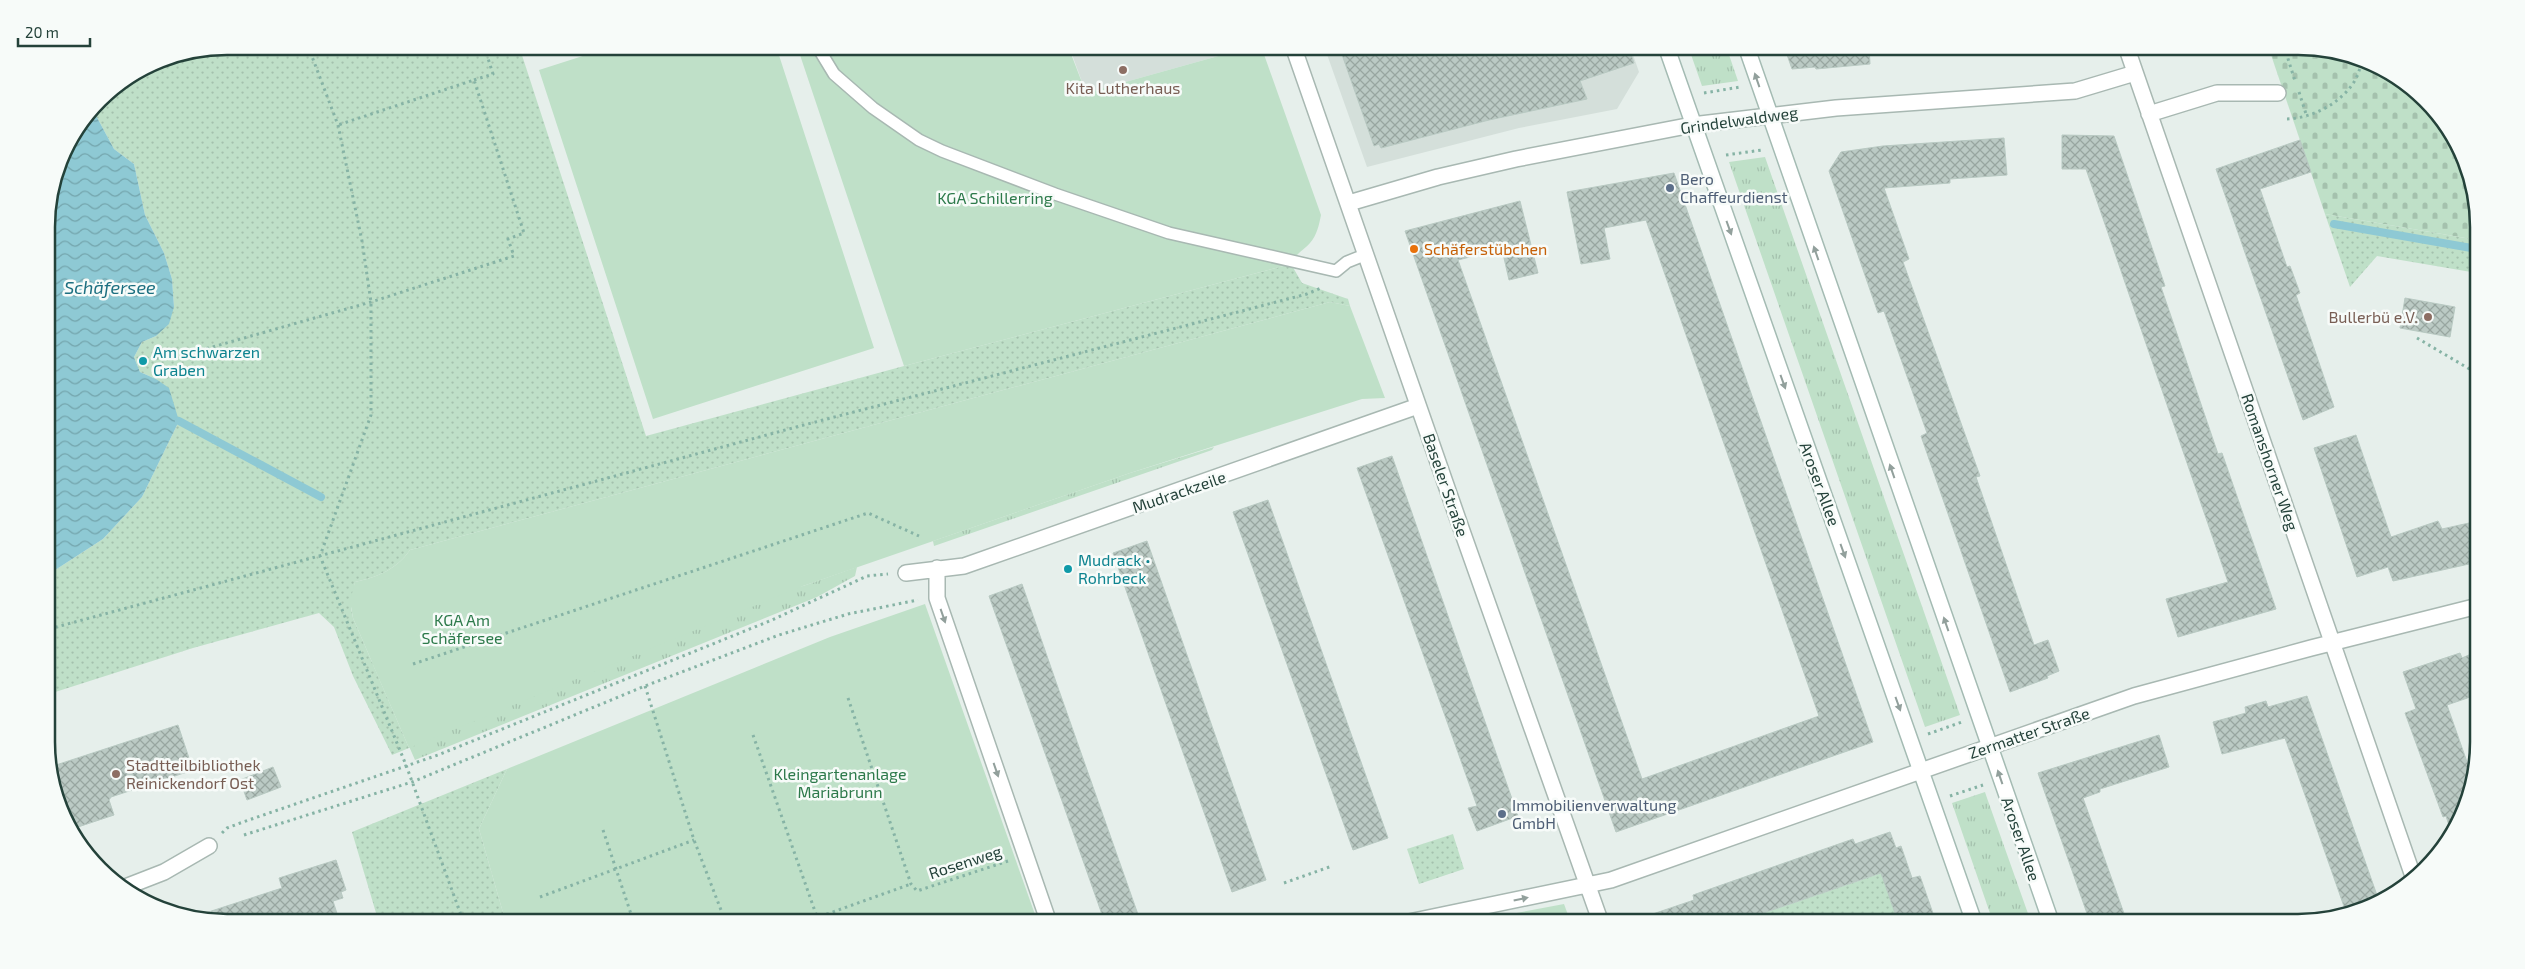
<svg xmlns="http://www.w3.org/2000/svg" width="2525" height="969" font-family="'Exo 2',sans-serif">
<style>
.built{fill:#d4dfda}
.grass{fill:url(#grass-tufts)}
.cemetery{fill:url(#cemetery-stones)}
.park{fill:url(#park-dots)}
.garden{fill:#bfe0c8}
.water{fill:url(#water-waves)}
.lines{fill:none;stroke-linecap:round;stroke-linejoin:round}
.stream{stroke:#8ec9d4;stroke-width:8}
.building{fill:url(#building-cross-hatch);stroke:#b8c9c2}
.lane-casing{stroke:#a8b8b2;stroke-width:14}
.street-casing{stroke:#a8b8b2;stroke-width:18}
.secondary-casing{stroke:#a4bbb3;stroke-width:18}
.path{stroke:#86b3a5;stroke-width:3;stroke-dasharray:2.5 4;stroke-linecap:butt}
.lane{stroke:#fff;stroke-width:11}
.street{stroke:#fff;stroke-width:15}
.secondary{stroke:#fff;stroke-width:15}
.oneway{fill:#92a09c}
.education-dot{fill:#8d6e63;stroke:#f7fbf9;stroke-width:2}
.service-dot{fill:#5c6f8a;stroke:#f7fbf9;stroke-width:2}
.food-dot{fill:#e8710a;stroke:#f7fbf9;stroke-width:2}
.culture-dot{fill:#0f9aa8;stroke:#f7fbf9;stroke-width:2}
.labels{text-anchor:middle;stroke-width:5;stroke-linejoin:round;paint-order:stroke}
.education-label{font-size:16px;fill:#785e54;stroke:#f7fbf9}
.street-label{font-size:16px;fill:#24423a;stroke:#f7fbf9}
.service-label{font-size:16px;fill:#4e5e75;stroke:#f7fbf9;text-anchor:start}
.park-label{font-size:16px;fill:#2d7a4b;stroke:#f7fbf9}
.food-label{font-size:16px;fill:#c56008;stroke:#f7fbf9;text-anchor:start}
.culture-label{font-size:16px;fill:#0d838f;stroke:#f7fbf9;text-anchor:start}
.water-label{font-size:18px;font-style:italic;fill:#1c6f80;stroke:#f7fbf9}
.rim{fill:none;stroke:#24423a;stroke-width:2.5}
</style>
<defs>
<pattern id="grass-tufts" width="24" height="20" patternUnits="userSpaceOnUse" patternTransform="scale(1.25)"><rect width="24" height="20" fill="#bfe0c8"/><path d="M3 7l-1-3M5 7V3M7 7l1-3M15 17l-1-3M17 17v-4M19 17l1-3" fill="none" stroke="#a4c1ad"/></pattern>
<pattern id="cemetery-stones" width="16" height="16" patternUnits="userSpaceOnUse" patternTransform="scale(1.25)"><rect width="16" height="16" fill="#bfe0c8"/><path d="M2 7V4a2 2 0 0 1 4 0v3zM10 15v-3a2 2 0 0 1 4 0v3z" fill="#a4c1ad"/></pattern>
<pattern id="park-dots" width="8" height="8" patternUnits="userSpaceOnUse" patternTransform="scale(1.25)"><rect width="8" height="8" fill="#bfe0c8"/><path d="M2 2h.1M6 6h.1" fill="none" stroke="#a4c1ad" stroke-width="1.8" stroke-linecap="round"/></pattern>
<pattern id="water-waves" width="16" height="10" patternUnits="userSpaceOnUse" patternTransform="scale(1.25)"><rect width="16" height="10" fill="#8ec9d4"/><path d="M0 5q4-4 8 0t8 0" fill="none" stroke="#74a5ad"/></pattern>
<pattern id="building-cross-hatch" width="8" height="8" patternUnits="userSpaceOnUse" patternTransform="scale(1.25)"><rect width="8" height="8" fill="#bbcac4"/><path d="M0 0l8 8M0 8l8-8" fill="none" stroke="#98a6a0"/></pattern>
</defs>
<rect width="100%" height="100%" fill="#e6efeb"/>
<path class="built" d="M1069 46H1254L1086 93Z
M1324 46H1630L1639 72 1617 109 1519 128 1367 167Z"/>
<path class="grass" d="M1688 46H1726L1738 81 1702 86Z
M1765 157 1960 715 1925 727 1729 162Z
M1214 447 1212 450 934 546 933 541 1130 473Z
M857 567 855 576 817 597 415 760 372 662 803 586Z
M1985 792 1987 798 2031 922H1993L1952 803Z"/>
<path class="cemetery" d="M2268 46H2298L2356 56 2434 108 2465 157 2477 203V240L2325 214Z"/>
<path class="park" d="M227 46H519L646 436 904 366 1291 264 1302 283 1348 299 1350 306 1330 302 410 550C396 570 377 577 355 582L351 608 353 618 409 748 392 755 353 676 334 627 319 613 193 648 49 694V574L103 539 142 497 179 421 156 379 140 372 134 357 142 342 156 336 174 307 172 279 164 253 145 215 134 164 114 149 93 110 108 91 158 60Z
M2325 214 2477 240V273L2377 256 2350 287Z
M507 769 479 829 506 923H379L352 832Z
M1453 834 1464 869 1419 884 1407 849Z
M1882 873 1898 922H1737Z"/>
<path class="garden" d="M614 46H776L874 348 653 419 539 70Z
M797 46H1068L1086 93 1254 46H1261L1321 215C1319 225 1317 235 1310 243 1302 252 1298 251 1291 264L904 366Z
M1330 302 1350 306 1385 398 1362 399 1130 473 803 586 409 748 353 618 350 601 355 582C377 577 396 570 410 550Z
M925 604 1038 923H506L479 829 507 769 830 637Z
M1564 904 1571 923H1463Z"/>
<path class="water" d="M93 110 114 149 134 164 145 215 164 253 172 279 174 307 169 324 156 336 142 342 134 357 140 372 156 379 169 388 179 421 142 497 103 539 49 574 47 215 65 147Z"/>
<g class="lines">
<path class="stream" d="M2334 224 2477 249
M179 421 321 497"/>
</g>
<path class="building" d="M1339 46H1628L1634 63 1580 81 1587 99 1489 120 1381 148 1379 144 1374 146Z
M1784 46H1869L1870 64 1816 69 1815 67 1792 69Z
M2062 135 2114 136 2165 286 2161 287 2218 454 2222 453 2276 609 2178 637 2166 599 2228 582 2086 169H2062Z
M2004 138 2007 175 1950 179V183L1884 188 1909 259 1903 262 1980 476 1976 477 2034 645 2048 640 2059 671 2047 676 2048 678 2010 692 1921 436 1927 433 1884 311 1878 313 1829 171 1841 152 1883 146Z
M2300 140 2311 172 2260 189 2287 267 2290 266 2300 293 2296 295 2334 407 2303 420 2216 169Z
M1674 173 1873 742 1616 832 1405 231 1520 201 1538 273 1509 280 1502 249 1458 260 1642 779 1819 716 1646 220 1604 228 1610 259 1581 264 1567 192Z
M2405 298 2455 307 2450 337 2400 328Z
M2356 435 2391 537 2438 521 2442 529 2478 521V562L2393 581 2388 567 2357 577 2314 448Z
M1392 456 1518 816 1477 831 1468 808 1477 806 1357 468Z
M1268 500 1388 838 1353 850 1233 512Z
M1147 541 1266 880 1232 892 1113 553Z
M1022 584 1056 682 1141 923H1105L1061 798 989 596Z
M2478 651 2479 694 2447 705 2473 779 2469 800 2452 835 2446 816 2443 817 2405 713 2416 709 2403 672 2460 653 2462 658Z
M2307 696 2379 901 2356 913 2347 915 2285 738 2222 754 2213 722 2246 713 2245 707 2266 701 2268 707Z
M178 725 193 770 111 797 109 800 114 815 75 828 50 777V767Z
M2159 735 2169 767 2100 789V792L2083 798 2127 922H2090L2038 773Z
M273 767 281 787 247 800 240 780Z
M1890 832 1896 848 1901 846 1912 878 1920 876 1936 922H1898L1881 873 1737 922H1638V919L1694 900 1693 895 1853 839 1855 844Z
M336 860 346 890 341 892 343 898 333 901 340 923H227L193 917 282 888 279 878Z"/>
<g class="lines">
<defs>
<path id="lane" d="M817 46 834 74 873 108 919 140 942 151 1055 194 1169 233 1336 271 1347 262 1367 254"/>
<path id="street" d="M1293 46 1462 531 1601 923
M2126 46 2414 879
M2149 114 2217 93H2278
M1349 203 1438 177 1516 159 1692 125 1836 108 2075 91 2135 73
M937 568V598L1049 923
M906 573 964 566 1418 406
M128 886 164 872 209 846
M1404 923 1611 880 2134 696 2311 648 2478 606"/>
<path id="secondary" d="M1666 46 1974 922
M1746 46 2051 922"/>
</defs>
<use href="#lane" class="lane-casing"/>
<use href="#street" class="street-casing"/>
<use href="#secondary" class="secondary-casing"/>
<path class="path" d="M308 46 338 125 362 241 371 302V415L320 556 406 765 464 923
M2284 46 2295 81
M474 80 493 74 484 46
M2299 92 2307 117
M1704 93 1740 87
M2287 119C2312 118 2340 104 2354 82 2358 76 2360 67 2363 60
M1726 155 1762 150
M2417 338 2478 374
M156 358 170 359 371 302 514 256 508 239 524 233 474 80 338 125
M49 629 800 426 1307 294 1323 287
M413 664 868 513 919 536
M645 686 694 840 726 923
M848 698 911 884 917 891 1008 861
M1928 734 1962 722
M753 735 817 917
M1950 796 1983 785
M603 830 634 923
M222 833 227 828 243 822 438 755 772 620 867 576 888 574
M244 835 412 782 645 686 779 635 848 614 918 600
M1284 883 1332 866
M540 897 694 840
M802 923 911 884"/>
<use href="#lane" class="lane"/>
<use href="#street" class="street"/>
<use href="#secondary" class="secondary"/>
</g>
<defs><path id="oneway-solid" d="M-6-.8H1V-3.2L6.5 0L1 3.2V.8H-6Z" transform="scale(1.25)"/></defs>
<g class="oneway">
<use href="#oneway-solid" transform="translate(1757 80) rotate(-109)"/>
<use href="#oneway-solid" transform="translate(1729 228) rotate(70)"/>
<use href="#oneway-solid" transform="translate(1816 253) rotate(-109)"/>
<use href="#oneway-solid" transform="translate(1783 382) rotate(70)"/>
<use href="#oneway-solid" transform="translate(1892 471) rotate(-109)"/>
<use href="#oneway-solid" transform="translate(1843 551) rotate(70)"/>
<use href="#oneway-solid" transform="translate(943 616) rotate(71)"/>
<use href="#oneway-solid" transform="translate(1946 624) rotate(-109)"/>
<use href="#oneway-solid" transform="translate(1898 704) rotate(70)"/>
<use href="#oneway-solid" transform="translate(996 770) rotate(71)"/>
<use href="#oneway-solid" transform="translate(2000 777) rotate(-109)"/>
<use href="#oneway-solid" transform="translate(1521 899) rotate(-12)"/>
</g>
<g class="education-dot">
<circle cx="1123" cy="70" r="5"/>
<circle cx="2428" cy="317" r="5"/>
<circle cx="116" cy="774" r="5"/>
</g>
<g class="service-dot">
<circle cx="1670" cy="188" r="5"/>
<circle cx="1502" cy="814" r="5"/>
</g>
<circle class="food-dot" cx="1414" cy="249" r="5"/>
<g class="culture-dot">
<circle cx="143" cy="361" r="5"/>
<circle cx="1068" cy="569" r="5"/>
</g>
<g class="labels">
<g class="education-label">
<text x="1123" y="94">Kita Lutherhaus</text>
<text x="2418" y="323" text-anchor="end">Bullerbü e.V.</text>
<text x="126" y="771" text-anchor="start">Stadtteilbibliothek<tspan x="126" dy="18">Reinickendorf Ost</tspan></text>
</g>
<g class="street-label">
<text transform="translate(1739 120) rotate(-8)" y="6">Grindelwaldweg</text>
<text transform="translate(2270 462) rotate(71)" y="6">Romanshorner Weg</text>
<text transform="translate(1820 484) rotate(70)" y="6">Aroser Allee</text>
<text transform="translate(1446 485) rotate(71)" y="6">Baseler Straße</text>
<text transform="translate(1179 492) rotate(-19)" y="6">Mudrackzeile</text>
<text transform="translate(2029 733) rotate(-19)" y="6">Zermatter Straße</text>
<text transform="translate(2021 839) rotate(71)" y="6">Aroser Allee</text>
<text transform="translate(965 862) rotate(-18)" y="6">Rosenweg</text>
</g>
<g class="service-label">
<text x="1680" y="185">Bero<tspan x="1680" dy="18">Chaffeurdienst</tspan></text>
<text x="1512" y="811">Immobilienverwaltung<tspan x="1512" dy="18">GmbH</tspan></text>
</g>
<g class="park-label">
<text x="995" y="204">KGA Schillerring</text>
<text x="462" y="626">KGA Am<tspan x="462" dy="18">Schäfersee</tspan></text>
<text x="840" y="780">Kleingartenanlage<tspan x="840" dy="18">Mariabrunn</tspan></text>
</g>
<g class="food-label">
<text x="1424" y="255">Schäferstübchen</text>
</g>
<g class="culture-label">
<text x="153" y="358">Am schwarzen<tspan x="153" dy="18">Graben</tspan></text>
<text x="1078" y="566">Mudrack •<tspan x="1078" dy="18">Rohrbeck</tspan></text>
</g>
<g class="water-label">
<text x="110" y="294">Schäfersee</text>
</g>
</g>
<path d="M0 0H2525V969H0ZM227 55H2298A172 172 0 0 1 2470 227V742A172 172 0 0 1 2298 914H227A172 172 0 0 1 55 742V227A172 172 0 0 1 227 55Z" fill="#f7fbf9" fill-rule="evenodd"/>
<path class="rim" d="M227 55H2298A172 172 0 0 1 2470 227V742A172 172 0 0 1 2298 914H227A172 172 0 0 1 55 742V227A172 172 0 0 1 227 55Z"/>
<path d="M18 38v8h72v-8" fill="none" stroke="#24423a" stroke-width="2.5"/>
<text x="25" y="38" font-size="15" fill="#24423a" stroke="#f7fbf9" stroke-width="4" paint-order="stroke">20 m</text>
</svg>
